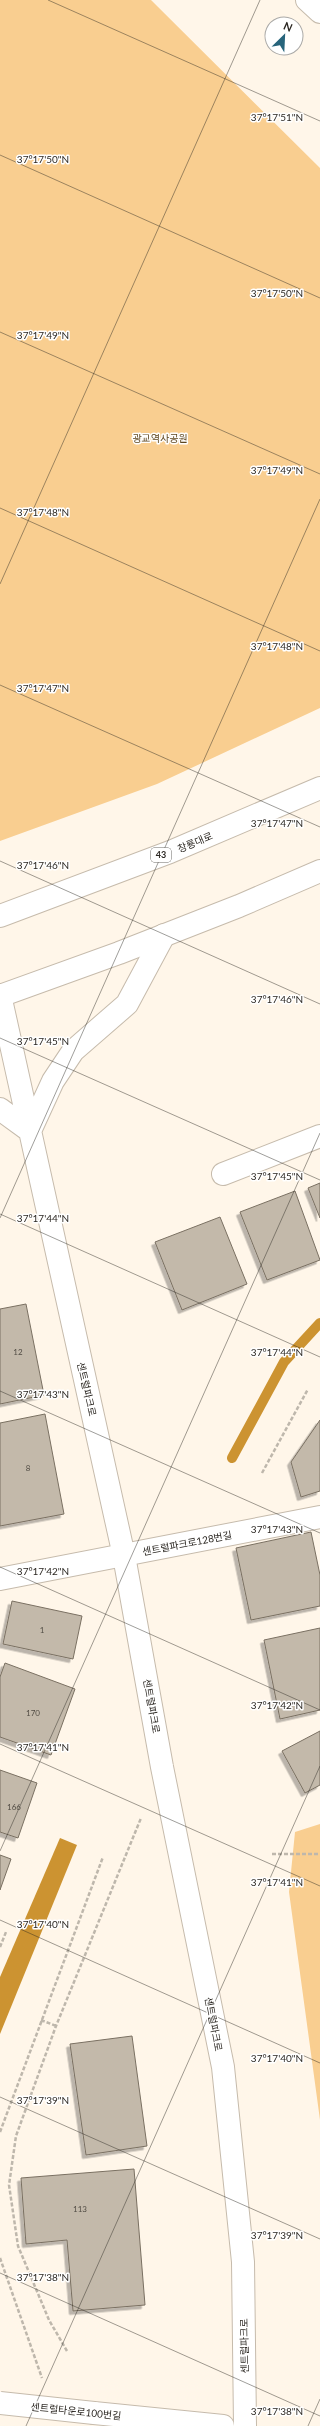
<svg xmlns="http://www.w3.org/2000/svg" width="320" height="2426" font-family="Lato,'Noto Sans KR',sans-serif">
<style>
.green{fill:#f9ce90}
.water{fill:#cc9331}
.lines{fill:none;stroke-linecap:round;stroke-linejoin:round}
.stream{stroke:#cc9331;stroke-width:10}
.building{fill:#c3b9aa;stroke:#7a7062;filter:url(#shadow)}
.street-casing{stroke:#c6bbac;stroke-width:24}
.secondary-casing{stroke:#c6bbac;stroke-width:24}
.primary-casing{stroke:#c6bbac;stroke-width:24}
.highway-casing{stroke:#c6bbac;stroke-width:24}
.path{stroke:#beb7ac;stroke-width:2.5;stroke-dasharray:4 2;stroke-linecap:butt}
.street{stroke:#fff;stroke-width:22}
.secondary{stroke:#fff;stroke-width:22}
.primary{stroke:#fff;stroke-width:22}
.highway{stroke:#fff;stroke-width:22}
.street-bridge-casing{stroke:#c6bbac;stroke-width:24;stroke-linecap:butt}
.street-bridge{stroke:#fff;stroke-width:22}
.ticks{fill:none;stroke:#2b2722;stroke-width:1;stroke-opacity:0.45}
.labels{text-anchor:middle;stroke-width:3;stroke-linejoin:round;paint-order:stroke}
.number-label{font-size:8px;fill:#514c44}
.shield{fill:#fff;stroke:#6b6864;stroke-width:1}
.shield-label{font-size:9px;font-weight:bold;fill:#2b2722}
.park-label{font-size:10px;fill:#5f4720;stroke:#fff}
.street-label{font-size:10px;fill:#2b2722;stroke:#fff}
.ticks-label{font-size:10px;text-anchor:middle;fill:#2b2722;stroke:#fff;stroke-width:3;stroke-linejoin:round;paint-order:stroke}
</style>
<defs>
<filter id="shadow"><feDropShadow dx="-3.5" dy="3.5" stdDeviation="0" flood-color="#0004"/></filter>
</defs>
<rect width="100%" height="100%" fill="#fff6e9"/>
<path class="green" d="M0 0H151L320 168V708L157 784 0 841Z
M320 1824V2120L289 1892 295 1832Z"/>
<path class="water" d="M60 1838 77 1845 0 2034V1977Z"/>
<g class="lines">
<path class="stream" d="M232 1458 284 1362 320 1323"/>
</g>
<path class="building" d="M320 1183V1218L308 1188Z
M295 1191 320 1260 267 1280 240 1212Z
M220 1217 247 1284 182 1310 155 1242Z
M26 1304 44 1395 0 1404V1309Z
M45 1414 64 1514 0 1526V1423Z
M320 1420V1491L301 1497 291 1462Z
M311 1532 320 1575V1606L251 1620 236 1548Z
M12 1601 82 1616 73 1659 3 1644Z
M320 1628V1710L280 1719 264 1640Z
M5 1663 75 1689 51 1755 0 1737V1677Z
M320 1731V1785L305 1793 282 1751Z
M0 1770 37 1783 18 1838 0 1832Z
M0 1855 11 1859 0 1890Z
M132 2036 147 2146 86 2155 70 2044Z
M134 2169 145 2305 73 2311 67 2240 26 2244 21 2178Z"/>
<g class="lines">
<defs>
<path id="street" d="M223 1174 320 1136
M0 1579 320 1517
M94 2413 223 2426"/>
<path id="secondary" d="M0 995 124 1556 162 1767 223 2067 243 2262 245 2426
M0 1109 30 1131 53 1081 73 1051 127 1004 164 935"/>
<path id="primary" d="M0 916 170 852 320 788
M0 996 119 953 239 906 320 871"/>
<path id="highway" d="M307 0 320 12"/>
</defs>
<use href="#street" class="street-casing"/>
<use href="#secondary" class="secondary-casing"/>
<use href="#primary" class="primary-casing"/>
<use href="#highway" class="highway-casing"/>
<path class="path" d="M262 1473 308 1389
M272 1854H320
M0 1947 6 1932
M41 2020 56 2026
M0 2132 103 1857
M0 2258 42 2378
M67 2351 49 2320 18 2246 9 2185 16 2136 56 2026 141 1818"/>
<use href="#street" class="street"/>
<use href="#secondary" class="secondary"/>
<use href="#primary" class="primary"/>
<use href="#highway" class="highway"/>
<defs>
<path id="street-bridge" d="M0 2403 94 2413"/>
</defs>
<use href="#street-bridge" class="street-bridge-casing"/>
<use href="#street-bridge" class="street-bridge"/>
</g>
<path class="ticks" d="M48 0 320 121M0 155 320 298M0 332 320 474M0 508 320 651M0 584 260 0M0 685 320 827M0 861 320 1004M0 1038 320 1180M0 1214 320 1357M0 1218 320 499M0 1391 320 1533M0 1567 320 1710M0 1744 320 1886M0 1851 320 1133M0 1920 320 2063M0 2097 320 2239M0 2273 320 2416M26 2426 320 1766M308 2426 320 2399"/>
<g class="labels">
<g class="number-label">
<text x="18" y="1355">12</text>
<text x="28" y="1471">8</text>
<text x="42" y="1633">1</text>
<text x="33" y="1716">170</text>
<text x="14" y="1810">166</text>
<text x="80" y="2212">113</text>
</g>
<rect class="shield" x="151" y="848" width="20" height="14" rx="3"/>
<g class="shield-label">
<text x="161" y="858">43</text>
</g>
<g class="park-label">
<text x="160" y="442">광교역사공원</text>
</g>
<g class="street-label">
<text transform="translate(195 842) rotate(-23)" y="4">창룡대로</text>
<text transform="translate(87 1389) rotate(77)" y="4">센트럴파크로</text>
<text transform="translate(187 1543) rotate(-11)" y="4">센트럴파크로128번길</text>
<text transform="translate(152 1706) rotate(80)" y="4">센트럴파크로</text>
<text transform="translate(214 2024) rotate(79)" y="4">센트럴파크로</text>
<text transform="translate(244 2346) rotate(-91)" y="4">센트럴파크로</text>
<text transform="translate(76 2411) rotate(6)" y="4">센트럴타운로100번길</text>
</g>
</g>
<g class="ticks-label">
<text x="277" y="121">37°17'51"N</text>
<text x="43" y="163">37°17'50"N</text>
<text x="277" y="297">37°17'50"N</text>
<text x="43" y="339">37°17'49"N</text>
<text x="277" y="474">37°17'49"N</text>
<text x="43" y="516">37°17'48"N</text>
<text x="277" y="650">37°17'48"N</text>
<text x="43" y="692">37°17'47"N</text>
<text x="277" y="827">37°17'47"N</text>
<text x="43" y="869">37°17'46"N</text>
<text x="277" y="1003">37°17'46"N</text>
<text x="43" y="1045">37°17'45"N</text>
<text x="277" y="1180">37°17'45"N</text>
<text x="43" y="1222">37°17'44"N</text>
<text x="277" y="1356">37°17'44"N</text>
<text x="43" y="1398">37°17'43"N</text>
<text x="277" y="1533">37°17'43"N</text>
<text x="43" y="1575">37°17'42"N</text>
<text x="277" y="1709">37°17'42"N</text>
<text x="43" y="1751">37°17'41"N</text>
<text x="277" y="1886">37°17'41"N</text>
<text x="43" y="1928">37°17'40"N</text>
<text x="277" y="2062">37°17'40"N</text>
<text x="43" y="2104">37°17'39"N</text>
<text x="277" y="2239">37°17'39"N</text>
<text x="43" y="2281">37°17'38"N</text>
<text x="277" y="2415">37°17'38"N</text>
</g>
<g transform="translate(284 36) rotate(24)"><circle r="19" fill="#ffffff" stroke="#aaa9a7"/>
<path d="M0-3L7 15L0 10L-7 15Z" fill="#27647b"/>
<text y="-6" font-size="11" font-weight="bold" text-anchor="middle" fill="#2b2722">N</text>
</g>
</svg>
